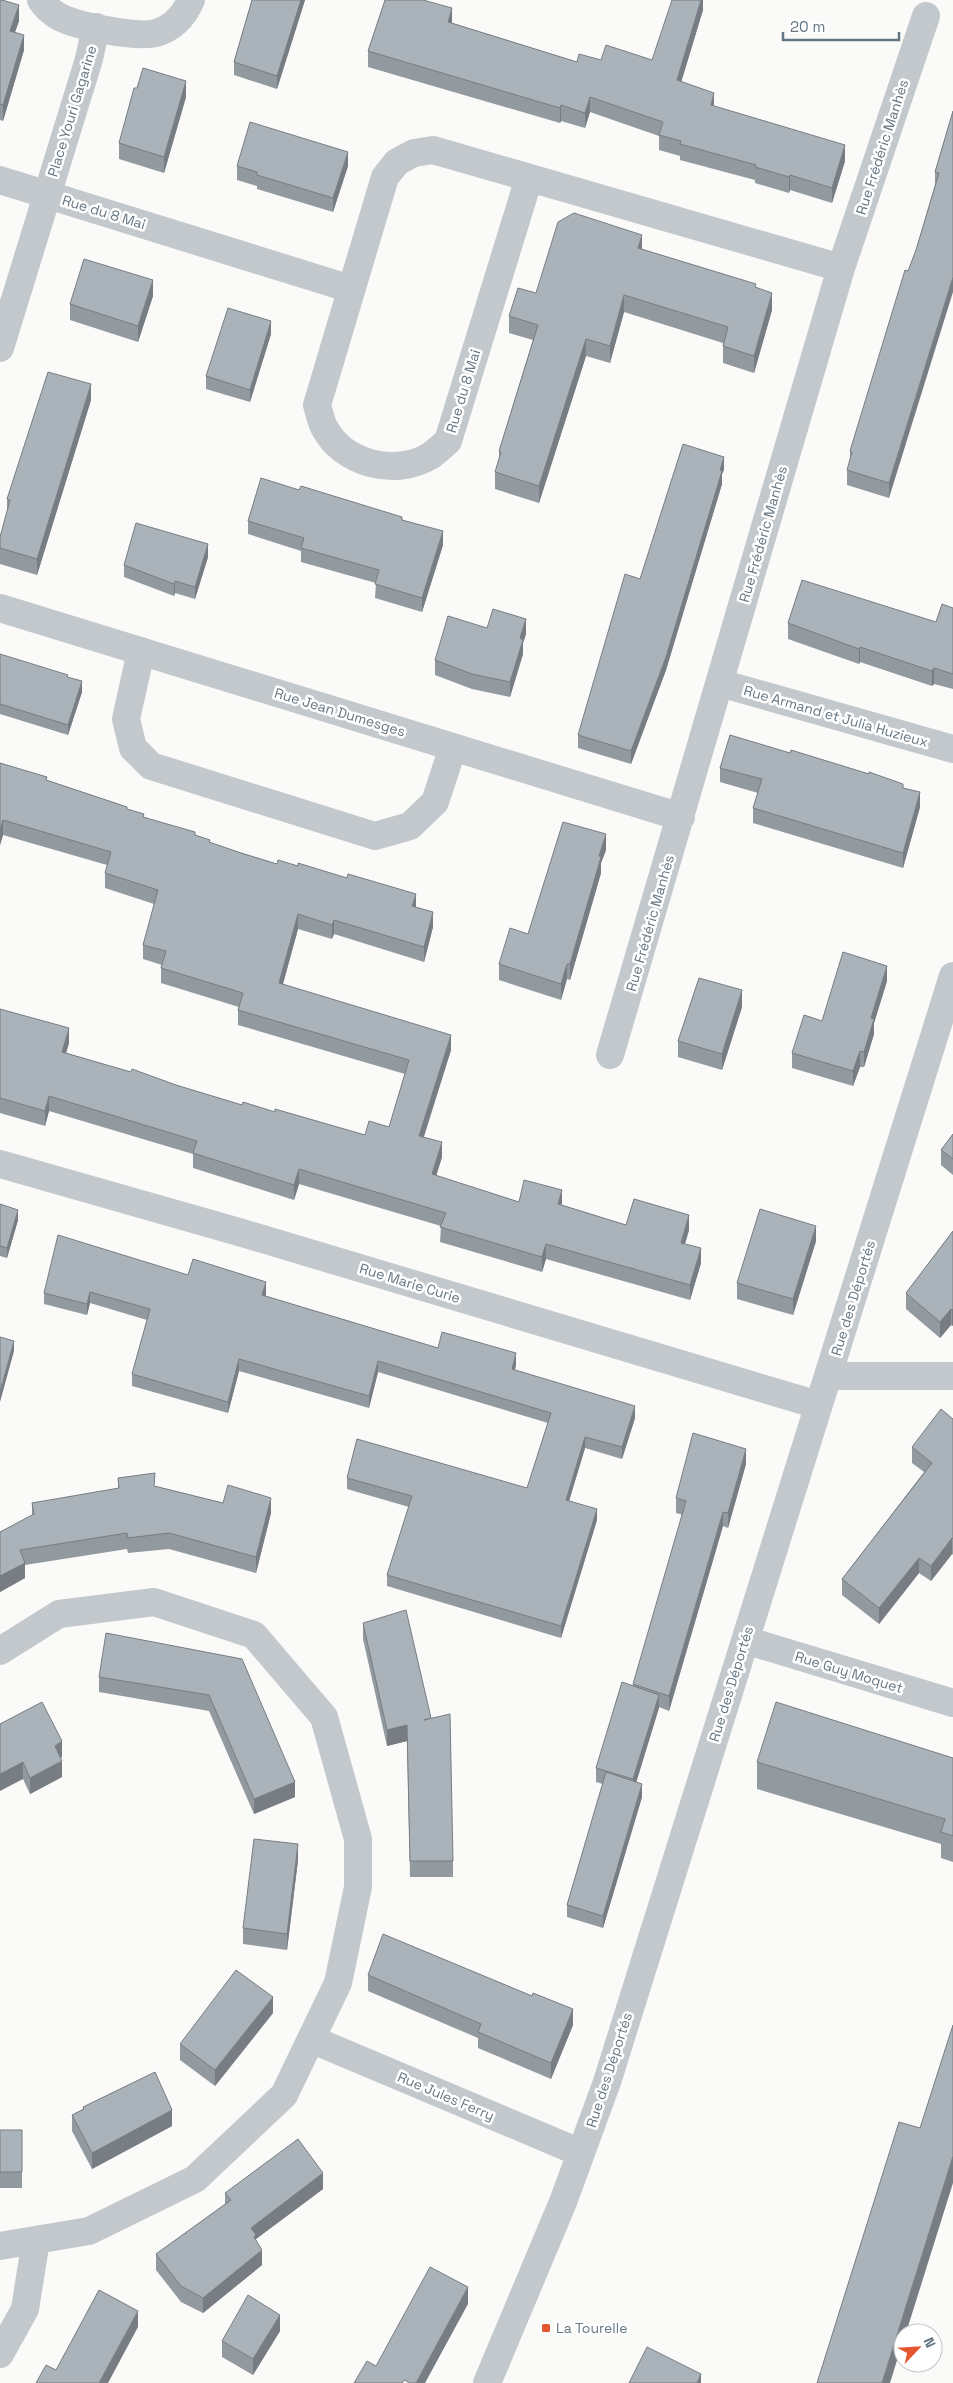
<svg xmlns="http://www.w3.org/2000/svg" width="953" height="2383" font-family="'Space Grotesk',sans-serif">
<style>
.lines{fill:none;stroke-linecap:round;stroke-linejoin:round}
.street{stroke:#c3c8cc;stroke-width:28}
.wall{fill:#929a9f}
.shaded-wall{fill:#777d82}
.building{fill:#aab3b9;stroke:#777d82}
.poi-dot{fill:#e4572e;stroke:#fff;stroke-width:2}
.labels{text-anchor:middle;stroke-width:5;stroke-linejoin:round;paint-order:stroke}
.street-label{font-size:14px;fill:#657683;stroke:#fff}
.poi-label{font-size:14px;fill:#657683;stroke:#fff;text-anchor:start}
</style>
<rect width="100%" height="100%" fill="#fafaf8"/>
<g class="lines">
<path class="street" d="M41 0C45 6 51 12 58 16 75 26 137 38 156 33 174 28 184 16 191 0
M529 178 448 441C442 446 436 452 430 456 395 477 343 464 324 427 321 421 319 412 317 405L385 177 397 162 414 153 433 150 841 268
M0 180 351 289
M0 348 89 59 96 27
M0 608 681 817
M141 651 126 719 133 748 151 766 375 836 410 826 435 802 453 747
M720 683 953 749
M610 1055 841 268 926 16
M0 1164 239 1232 818 1405
M829 1376H953
M745 1640 953 1703
M0 1651 59 1614 154 1602 254 1635 324 1717 358 1839V1887L338 1983 284 2095 195 2179 89 2231 0 2246
M311 2039 581 2153
M0 2354 25 2309 36 2240
M487 2383 563 2202 607 2082 953 976"/>
</g>
<path class="wall" d="M0 0 19 21 15 32 24 50 3 121 0 120Z
M252 0H305L277 89 234 75V62Z
M703 0V10L681 82 714 106 845 161 832 203 790 190 789 193 755 183V180L680 160V156L659 150V136L590 112 585 128 561 121 560 123 368 67V51L452 23 577 62 601 60H652Z
M186 97 164 173 119 159V143Z
M953 111 889 498 847 485V470L850 461V451L908 271 916 250 935 185V172Z
M237 166H348L333 212 257 189V186L237 180Z
M642 249 756 287 772 310 754 373 723 363V343L624 312 610 363 586 356 539 503 495 489V472L499 459V451L533 340 509 333V316L536 293Z
M153 296 138 342 70 320V304Z
M271 334 250 402 206 389V376Z
M91 400 37 575 0 564V537L7 513V499Z
M724 470 722 474V484L666 670 631 764 578 748V735L640 579Z
M299 490 402 520 443 545 422 612 375 598 376 583 301 562V551L248 534V521Z
M208 557 195 599 175 593 174 596 124 577V565Z
M953 608V689L934 684 932 686 860 662 859 664 788 639V623L936 622Z
M487 628 526 634 523 643V654L510 697 472 689 435 675V660Z
M0 654 68 678 82 692 68 735 0 714Z
M0 763 127 809 144 817 195 835 210 843 416 907 433 927 424 962 334 934 332 939 298 929 283 984 451 1050 424 1137 442 1157 436 1176 519 1202 562 1205 626 1225 689 1230 685 1244 701 1263 690 1300 546 1259 542 1272 440 1242 441 1226 299 1184 294 1200 193 1168V1154L49 1111 45 1126 0 1113V1009L69 1043 66 1053 242 1105 365 1135 389 1127 405 1074 238 1025V1010L239 1007 161 983V968L162 965 143 959V945L154 904 105 888V873L107 865 3 835 0 845Z
M720 768 903 788 920 807 903 868 753 823V808L758 793 720 782Z
M606 850 601 863V873L570 980 567 979 561 1000 499 980V964L528 934Z
M887 981 874 1023V1034L864 1067H860L853 1086 792 1068V1053L822 1021Z
M742 1007 722 1070 678 1057V1041Z
M953 1134V1175L941 1165V1150Z
M0 1204 18 1220 7 1258 0 1256Z
M953 1231V1325L952 1326 951 1325 940 1338 906 1309V1293Z
M816 1241 793 1315 737 1299V1283Z
M188 1275 266 1294 265 1296 438 1348 516 1365 515 1370 635 1418 622 1459 585 1448 569 1501 597 1520 561 1638 387 1586V1575L409 1507 347 1489V1478L527 1488 548 1423 378 1372 369 1408 239 1371 228 1413 132 1386V1374L147 1320 90 1303 87 1315 44 1304V1293Z
M953 1419V1555L952 1554 931 1581 919 1573 879 1624 842 1595V1579L924 1472 912 1463V1447Z
M746 1464 728 1528 723 1526 669 1711 659 1707 636 1782 642 1797 603 1928 567 1917V1905L603 1784 596 1782V1768L633 1685 683 1515 676 1513V1498Z
M118 1478 155 1486 223 1503 271 1513 256 1573 169 1549 128 1553 127 1549 25 1565V1578L0 1592V1532L32 1515V1503L118 1489Z
M363 1623 431 1718 453 1861V1877H410L407 1741 387 1746 363 1639Z
M242 1659 295 1797 254 1814 209 1711 99 1692V1677Z
M0 1724 62 1757 60 1758 62 1777 30 1794 23 1779Z
M953 1758V1862L941 1858V1844L757 1789V1762Z
M298 1860 287 1950 243 1944V1928Z
M368 1975 573 2025 551 2079 478 2048V2038L368 1991Z
M273 2013 215 2086 180 2060V2044Z
M83 2107 172 2126 92 2169 72 2131V2115L83 2109Z
M0 2130H22V2188H0Z
M323 2189 256 2239 262 2265 203 2313 181 2302 156 2270V2254L225 2204V2193Z
M280 2331 253 2375 222 2357V2341Z"/>
<path class="shaded-wall" d="M301 0H305L277 89V76Z
M701 0H703V10L677 96V80Z
M19 5V21L10 46V31Z
M452 8V24L448 22Z
M24 35V50L3 121V105Z
M186 81V97L164 173V157Z
M714 93V109L711 105Z
M590 97V112L585 128V113Z
M561 105V121L560 123V108Z
M845 145V161L832 203V188Z
M348 152V166L333 212V198Z
M790 175V190L789 193V177Z
M642 235V252L638 248Z
M953 277V292L889 498V483Z
M153 280V296L138 342V326Z
M772 293V310L754 373V356Z
M624 295V312L610 363V346Z
M271 321V334L250 402V390Z
M586 339V356L539 503V486Z
M91 384V400L37 575V559Z
M724 457V470L722 474V484L666 670 631 764V751Z
M443 531V545L422 612V598Z
M208 544V557L195 599V587Z
M175 581V593L174 596V584Z
M526 619V634L523 643V654L510 697V682L520 638Z
M860 647V662L859 664V649Z
M934 668V684L932 686V671Z
M82 681V692L68 735V725Z
M920 792V807L903 868V853Z
M3 820V835L0 845V830Z
M606 834V850L601 863V873L570 980V964L599 856Z
M416 894V909L412 906Z
M433 912V927L424 962V947Z
M298 914V929L279 998V983Z
M334 920V934L332 939V925Z
M567 964V979L561 1000V984Z
M887 966V981L874 1023V1034L864 1067V1052L871 1018Z
M742 990V1007L722 1070V1054Z
M69 1028V1043L62 1067V1052Z
M451 1035V1050L419 1151V1136Z
M860 1051V1067L853 1086V1071Z
M49 1096V1111L45 1126V1111Z
M442 1142V1157L432 1189V1174Z
M299 1169V1184L294 1200V1185Z
M562 1190V1205L558 1204Z
M18 1210V1220L7 1258V1248Z
M689 1215V1230L681 1257V1243Z
M816 1226V1241L793 1315V1299Z
M546 1244V1259L542 1272V1257Z
M701 1248V1263L690 1300V1285Z
M266 1282V1294L262 1307V1295Z
M90 1292V1303L87 1315V1304Z
M951 1309V1325L940 1338V1322Z
M953 1309V1325L952 1326V1310Z
M14 1341V1351L0 1402V1392Z
M516 1353V1365L512 1380V1369Z
M239 1359V1371L228 1413V1402Z
M378 1361V1372L369 1408V1396Z
M635 1406V1418L622 1459V1447Z
M585 1437V1448L566 1511V1500Z
M746 1449V1464L728 1528V1513Z
M271 1498V1513L256 1573V1557Z
M597 1509V1520L561 1638V1626Z
M723 1512V1526L669 1711V1696Z
M952 1538V1554L931 1581V1566Z
M919 1558V1573L879 1624V1608Z
M25 1563V1578L0 1592V1576Z
M659 1695V1708L633 1793V1779Z
M407 1725V1741L387 1746V1730Z
M62 1741V1757L55 1762V1746Z
M62 1761V1777L30 1794V1778Z
M23 1762V1779L0 1791V1774Z
M295 1782V1797L254 1814V1799Z
M642 1784V1797L603 1928V1916Z
M298 1844V1860L287 1950V1934Z
M273 1997V2013L215 2086V2070Z
M573 2009V2025L551 2079V2063Z
M172 2110V2126L92 2169V2153Z
M953 2156V2183L906 2333H903V2341L890 2383H882Z
M323 2173V2189L256 2239V2251L251 2228Z
M262 2250V2265L203 2313V2298Z
M468 2287V2304L425 2383H416Z
M138 2311V2327L108 2383H99Z
M280 2315V2331L253 2375V2359Z
M701 2374V2383H697Z"/>
<path class="building" d="M0 0H2L19 5 10 31 24 35 3 105 0 104Z
M252 0H301L277 76 234 62Z
M385 0H423L452 8 448 22 577 62 579 54 601 60 606 45 652 60 672 0H701L677 80 714 93 711 105 845 145 832 188 790 175 789 177 755 167 756 165 680 144 681 141 659 135 663 122 590 97 585 113 561 105 560 108 368 51Z
M143 68 186 81 164 157 119 143 134 88H137Z
M953 111V277L889 483 847 470 852 452 850 451 905 270 908 271 916 250 939 173 935 172Z
M250 122 348 152 333 198 257 175V172L237 166Z
M574 213 642 235 638 248 756 284 755 287 772 293 754 356 723 346 728 327 624 295 610 346 586 339 539 486 495 472 501 452 499 451 538 325 509 316 518 288 536 293 558 222Z
M84 259 153 280 138 326 70 304Z
M228 308 271 321 250 390 206 376Z
M48 372 91 384 37 559 0 548V537L10 500 7 499Z
M683 444 724 457 720 470 722 471 666 657 631 751 578 735 625 574 640 579Z
M261 478 299 490 301 486 402 517V520L443 531 422 598 375 584 379 570 301 548 304 538 248 521Z
M136 523 208 544 195 587 175 581 174 584 124 565Z
M802 580 936 622 942 604 953 608V674L934 668 932 671 860 647 859 649 788 623Z
M493 609 526 619 520 638 523 640 510 682 472 674 435 660 448 616 487 628Z
M0 654 68 675 67 677 82 681 68 725 0 704Z
M730 735 790 753 791 750 869 774V772L903 784V788L920 792 903 853 753 808 762 779 720 768Z
M0 763 47 777 46 780 127 807V809L144 814 143 817 195 832V835L210 840 209 842 244 854 277 864 278 860 298 866V863L347 878 348 874 416 894 412 906 433 912 424 947 334 920 332 925 298 914 279 983 451 1035 419 1136 442 1142 432 1174 519 1202 524 1180 562 1190 558 1204 626 1225 634 1199 689 1215 681 1243 701 1248 690 1285 546 1244 542 1257 440 1227 446 1213 299 1169 294 1185 193 1153 197 1141 49 1096 45 1111 0 1098V1009L69 1028 62 1052 131 1072 132 1069 176 1085 242 1105 243 1102 275 1112V1109L365 1135 369 1121 389 1127 409 1060 238 1010 243 993 161 968 166 951 143 945 158 890 105 873 111 852 3 820 0 830Z
M563 822 606 834 599 856 601 857 570 964H567L561 984 499 964 510 928 528 934Z
M843 952 887 966 871 1018 874 1019 864 1052 860 1051 853 1071 792 1053 804 1015 822 1021Z
M699 978 742 990 722 1054 678 1041Z
M953 1134V1159L941 1150Z
M0 1204 18 1210 7 1248 0 1246Z
M760 1209 816 1226 793 1299 737 1283Z
M953 1231V1309L952 1310 951 1309 940 1322 906 1293Z
M58 1235 188 1275 193 1259 266 1282 262 1295 438 1348 442 1332 516 1353 512 1369 635 1406 622 1447 585 1437 566 1500 597 1509 561 1626 387 1575 412 1496 347 1478 357 1439 527 1488 551 1413 378 1361 369 1396 239 1359 228 1402 132 1374 150 1309 90 1292 87 1304 44 1293Z
M0 1337 14 1341 0 1392Z
M941 1409 953 1419V1539L952 1538 931 1566 919 1558 879 1608 842 1579 932 1463 912 1447Z
M693 1433 746 1449 728 1513 723 1512 669 1696 633 1684 686 1501 676 1498Z
M155 1473 154 1486 223 1503 228 1485 271 1498 256 1557 169 1533 128 1538 127 1533 20 1550 25 1563 0 1576V1532L34 1514 32 1503 119 1488 118 1478Z
M406 1610 431 1718 424 1720 450 1714 453 1861H410L407 1725 387 1730 363 1623Z
M106 1633 242 1659 295 1782 254 1799 209 1695 99 1677Z
M622 1682 659 1695 633 1779 596 1768Z
M42 1702 62 1741 55 1746 62 1761 30 1778 23 1762 0 1774V1724Z
M776 1702 953 1758V1836L941 1832 945 1819 757 1762Z
M606 1772 642 1784 603 1916 567 1905Z
M254 1839 298 1844 287 1934 243 1928Z
M383 1934 532 1996 533 1993 573 2009 551 2063 478 2032 481 2024 368 1975Z
M236 1970 273 1997 215 2070 180 2044Z
M953 2025V2156L882 2383H817L899 2122 920 2128Z
M155 2072 172 2110 92 2153 72 2115 84 2109 83 2107Z
M0 2130H22V2172H0Z
M298 2139 323 2173 251 2228 256 2235 254 2237 262 2250 203 2298 181 2286 156 2254 231 2200 225 2193Z
M430 2267 468 2287 416 2383H410L404 2380 402 2383H354L367 2361 376 2366Z
M99 2290 138 2311 99 2383H36L46 2365 56 2370Z
M248 2295 280 2315 253 2359 222 2341Z
M647 2347 701 2374 697 2383H629Z"/>
<rect class="poi-dot" x="541" y="2323" width="10" height="10" rx="2.5"/>
<g class="labels">
<g class="street-label">
<text transform="translate(72 111) rotate(-73)" y="5">Place Youri Gagarine</text>
<text transform="translate(882 147) rotate(-72)" y="5">Rue Frédéric Manhès</text>
<text transform="translate(104 212) rotate(17)" y="5">Rue du 8 Mai</text>
<text transform="translate(463 391) rotate(-73)" y="5">Rue du 8 Mai</text>
<text transform="translate(763 534) rotate(-74)" y="5">Rue Frédéric Manhès</text>
<text transform="translate(340 712) rotate(17)" y="5">Rue Jean Dumesges</text>
<text transform="translate(836 716) rotate(16)" y="5">Rue Armand et Julia Huzieux</text>
<text transform="translate(650 923) rotate(-74)" y="5">Rue Frédéric Manhès</text>
<text transform="translate(410 1283) rotate(17)" y="5">Rue Marie Curie</text>
<text transform="translate(853 1298) rotate(-73)" y="5">Rue des Déportés</text>
<text transform="translate(849 1672) rotate(17)" y="5">Rue Guy Moquet</text>
<text transform="translate(731 1684) rotate(-73)" y="5">Rue des Déportés</text>
<text transform="translate(609 2070) rotate(-72)" y="5">Rue des Déportés</text>
<text transform="translate(446 2096) rotate(23)" y="5">Rue Jules Ferry</text>
</g>
<g class="poi-label">
<text x="556" y="2333">La Tourelle</text>
</g>
</g>
<g transform="translate(918 2348) rotate(65)"><circle r="24" fill="#ffffff" stroke="#c1c8cd"/>
<path d="M0-4L9 19L0 12L-9 19Z" fill="#e4572e"/>
<text y="-8" font-size="14" font-weight="bold" text-anchor="middle" fill="#657683">N</text>
</g>
<path d="M783 32v8h116v-8" fill="none" stroke="#657683" stroke-width="2.5"/>
<text x="790" y="32" font-size="15" fill="#657683" stroke="#ffffff" stroke-width="4" paint-order="stroke">20 m</text>
</svg>
